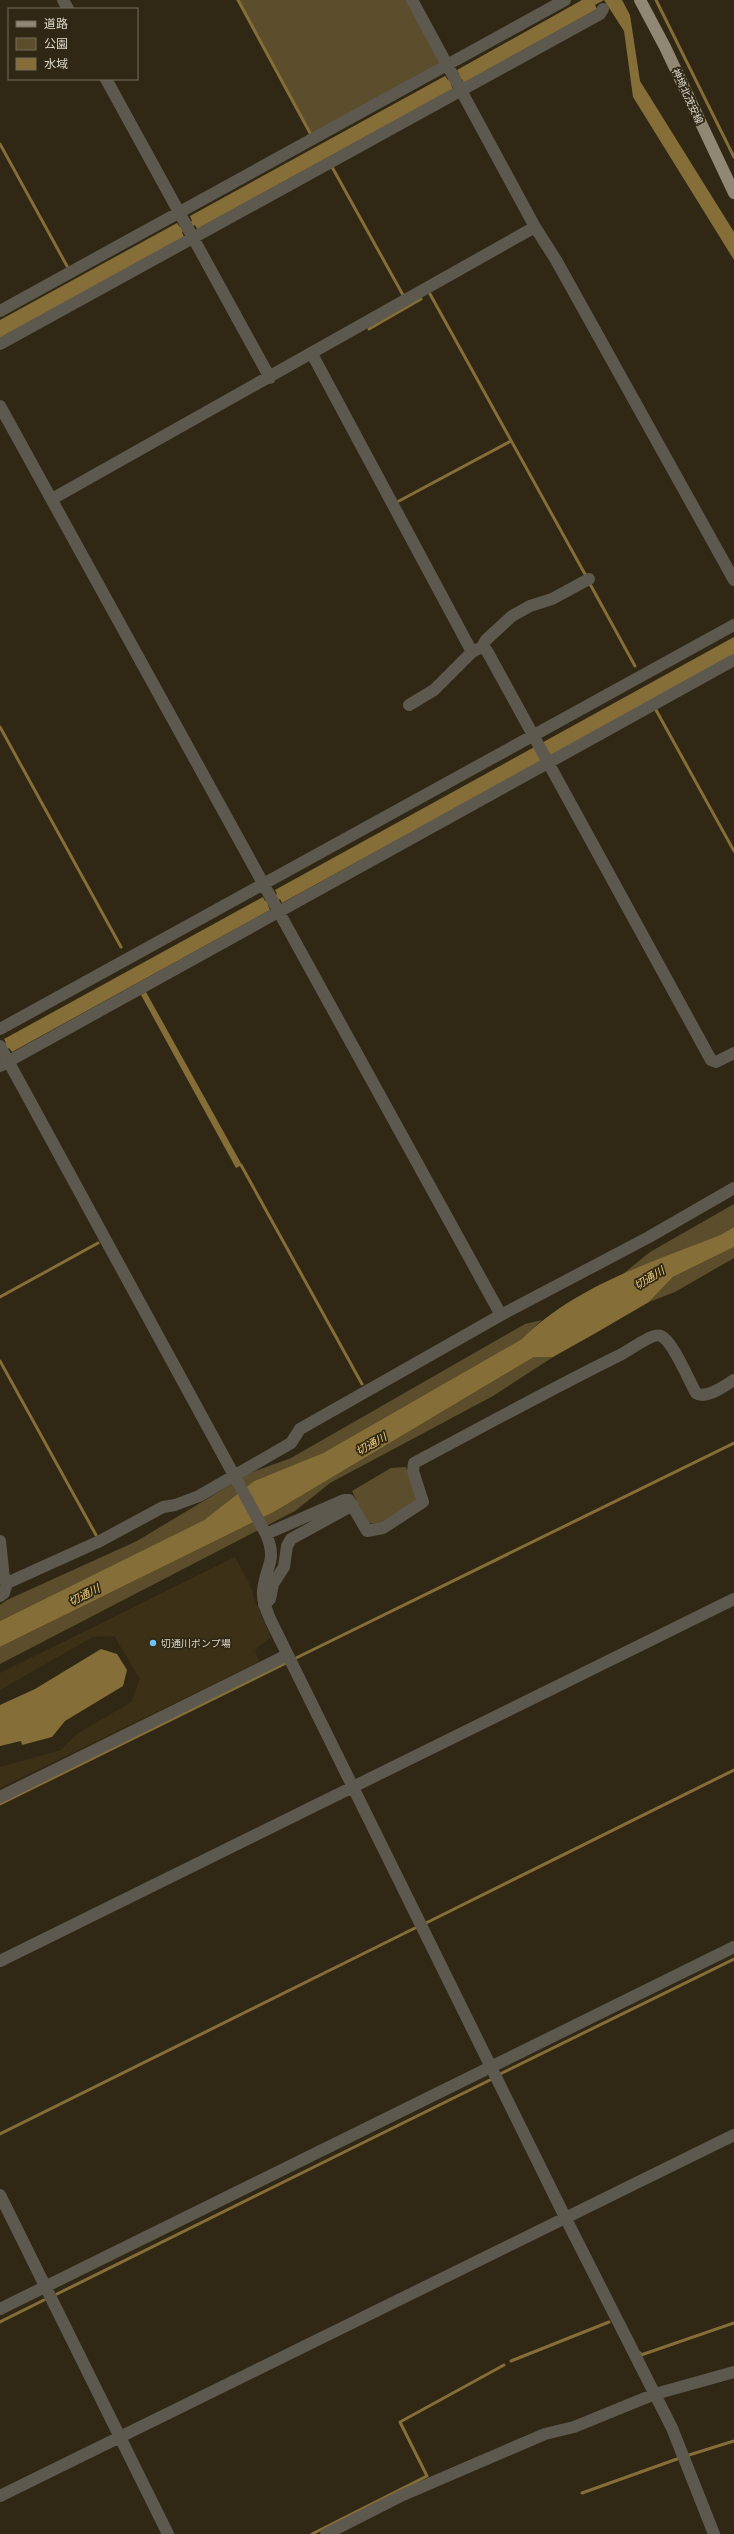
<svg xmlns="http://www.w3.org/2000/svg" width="734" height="2534" font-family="'Work Sans','Noto Sans JP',sans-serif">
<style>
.built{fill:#3c3116}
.green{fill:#5c4e2c}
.water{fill:#866e38}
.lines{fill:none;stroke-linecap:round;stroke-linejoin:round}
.stream{stroke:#866e38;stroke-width:3}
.minor{stroke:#5d594f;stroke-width:12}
.major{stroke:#908774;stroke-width:12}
.poi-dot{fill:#6ec2f3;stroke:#302814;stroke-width:1.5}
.labels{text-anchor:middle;stroke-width:3.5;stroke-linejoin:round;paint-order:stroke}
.street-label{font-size:10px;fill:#dfdace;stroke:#302814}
.poi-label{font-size:10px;fill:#dfdace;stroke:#302814;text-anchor:start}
.water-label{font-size:11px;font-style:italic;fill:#f4d07f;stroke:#302814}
</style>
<rect width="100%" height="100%" fill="#302814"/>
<path class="built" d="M235 1557 253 1591V1596L271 1637 255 1650 259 1662 0 1788V1767L61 1750 77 1734 131 1702 140 1679 114 1636 93 1637 0 1690V1673Z"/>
<path class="green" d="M238 0H406L440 62 311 134Z
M734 1204V1227L720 1235 623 1274 650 1252Z
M734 1247V1258L675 1292 649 1302 673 1277Z
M542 1320 522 1339 323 1453 254 1481 204 1520 0 1621V1605L7 1600 137 1541 250 1473 291 1458 525 1324Z
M534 1357H553L493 1396 330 1483 295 1511 0 1664V1647L274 1512Z
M406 1467 417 1500 378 1524 367 1523 352 1491 391 1468Z"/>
<path class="water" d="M582 0H622L630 15 640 81 734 232V260L633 97 624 31 604 0 595 5 597 9 464 83 462 79 451 85 453 89 197 229 195 225 182 232 184 237 0 338V320L177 223 180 227 192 221 190 216 445 76 448 80 459 74 457 70Z
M734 637V655L282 903 280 899 268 905 270 910 12 1052 9 1048 0 1053V1047L6 1043 4 1039 263 897 265 901 277 894 275 890Z
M146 992 242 1165 236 1168 141 995Z
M734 1227V1247L673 1277 649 1302 594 1334 553 1357H534L274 1512 0 1647V1621L204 1520 254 1481 323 1453 522 1339C575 1286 652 1262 720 1235Z
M101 1649 117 1654 127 1670 123 1686 65 1721 52 1737 22 1745 21 1741 0 1746V1705L35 1689Z"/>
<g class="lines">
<path class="stream" d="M238 0 310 133
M656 0 734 157
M0 144 67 266
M332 167 403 295
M430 294 586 576
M369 329 421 299
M399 501 511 441
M590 584 635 666
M656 710 734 851
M0 727 121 947
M241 1165 362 1384
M0 1297 98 1243
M0 1361 96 1535
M296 1658 734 1443
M0 1804 286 1663
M426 1923 734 1770
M500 2074 734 1959
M0 2134 415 1928
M57 2294 490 2080
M0 2322 44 2300
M640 2353 641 2355 734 2323
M511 2361 609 2322
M689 2455 734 2441
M582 2493 677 2459
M312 2534 427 2476 400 2422 504 2365"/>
<path class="minor" d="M63 0 68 9
M412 0 535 227 556 260 734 580
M106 79 270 378
M0 311 565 0
M0 344 600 14 603 9
M312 354 472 652 482 647 487 651 711 1060 716 1062 734 1053
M0 406 501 1315
M52 499 535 227
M482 647 486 640 512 616 530 606 552 599 589 579
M409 705 434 690 472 652
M0 1029 734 625
M0 1046 266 1534C278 1562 265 1566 263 1591 262 1601 267 1612 271 1621L565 2217 672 2428 714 2534
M0 1066 734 660
M266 1534 344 1500H349L367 1531 383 1528 423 1502 413 1471 414 1463C482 1427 549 1390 618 1356 628 1352 652 1332 661 1336 673 1341 689 1381 696 1393 706 1400 724 1386 734 1380
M0 1541 4 1579 7 1583 4 1593 0 1596
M7 1583 100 1541 163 1507 175 1505 199 1496 291 1443 300 1429 501 1315 649 1237 734 1188
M264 1605 270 1599 273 1584 284 1567 287 1546 291 1539 353 1505
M0 1797 287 1655
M0 1961 734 1599
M0 2195 168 2534
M0 2309 734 1947
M0 2496 734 2135
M326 2534 403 2495 545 2434 574 2427 655 2394 734 2372"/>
<path class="major" d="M640 0 665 47 734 193"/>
</g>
<circle class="poi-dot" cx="153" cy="1643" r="4"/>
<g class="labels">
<g class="street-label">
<text transform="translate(688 96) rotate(65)" y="4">神埼北茂安線</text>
</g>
<g class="poi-label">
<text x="161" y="1647">切通川ポンプ場</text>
</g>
<g class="water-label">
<text transform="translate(649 1278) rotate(-31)" y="4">切通川</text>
<text transform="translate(371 1444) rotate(-29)" y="4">切通川</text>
<text transform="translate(84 1595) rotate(-27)" y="4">切通川</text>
</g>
</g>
<rect x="8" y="8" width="130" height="72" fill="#302814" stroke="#766f5e"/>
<rect x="16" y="21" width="20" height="6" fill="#908774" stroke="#766f5e"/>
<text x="44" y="28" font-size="12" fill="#dfdace">道路</text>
<rect x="16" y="38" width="20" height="12" fill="#5c4e2c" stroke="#766f5e"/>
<text x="44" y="48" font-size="12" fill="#dfdace">公園</text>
<rect x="16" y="58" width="20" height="12" fill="#866e38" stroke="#766f5e"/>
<text x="44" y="68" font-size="12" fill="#dfdace">水域</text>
</svg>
